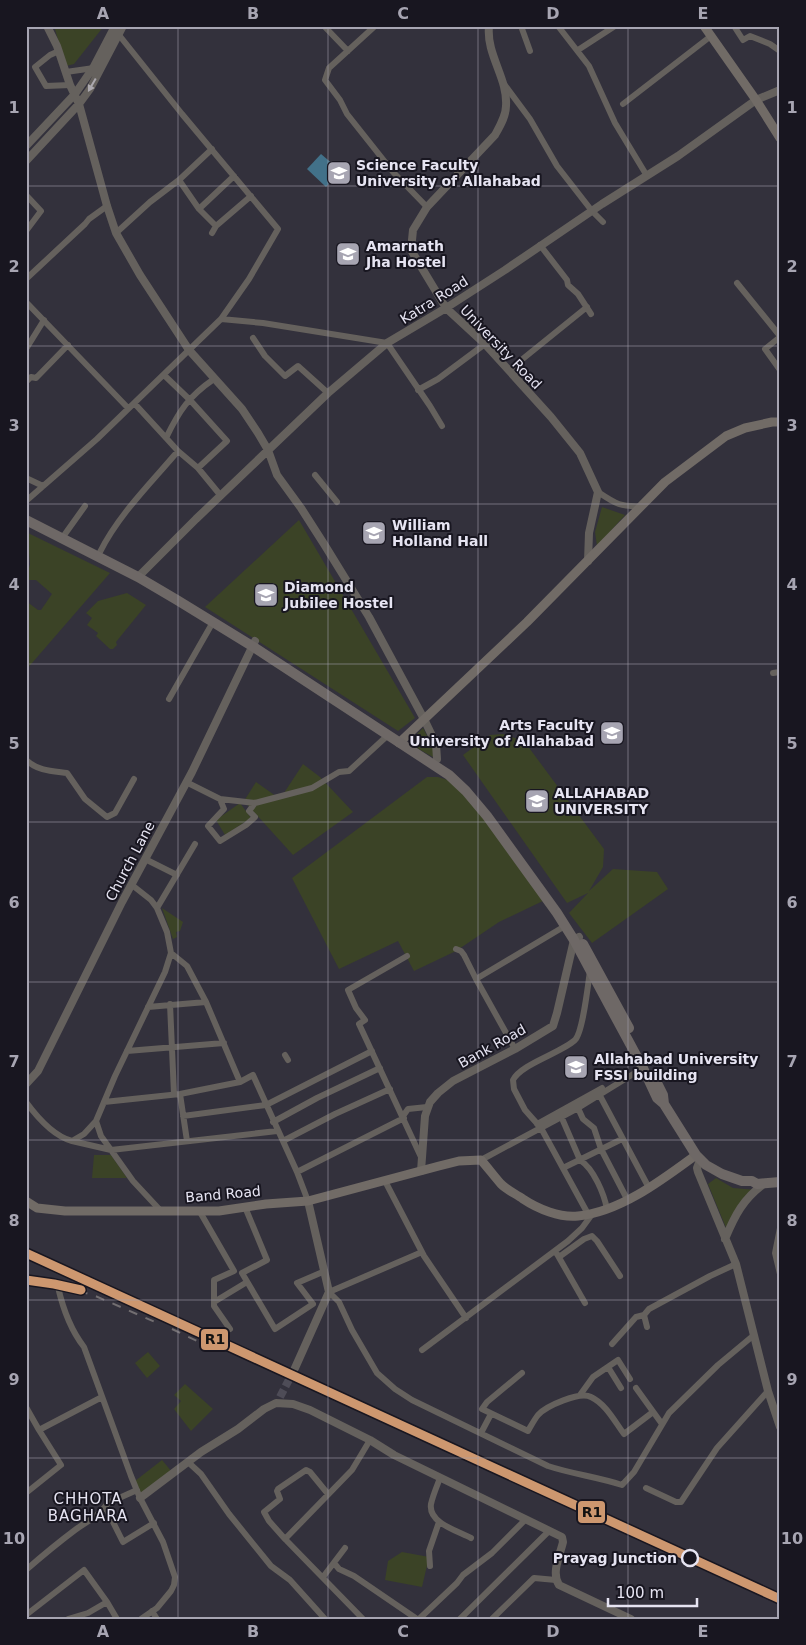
<svg xmlns="http://www.w3.org/2000/svg" width="806" height="1645" font-family="'DejaVu Sans',sans-serif">
<style>
.green{fill:#3b4326}
.water{fill:#427189}
.lines{fill:none;stroke-linecap:round;stroke-linejoin:round}
.tertiary-tunnel{stroke:#4e4c57;stroke-width:8;stroke-dasharray:8 4;stroke-linecap:butt}
.minor{stroke:#65615d;stroke-width:6}
.tertiary{stroke:#65615d;stroke-width:8}
.secondary{stroke:#716b66;stroke-width:9}
.trunk{stroke:#6e6866;stroke-width:10}
.rail{stroke:#726e71;stroke-width:2;stroke-dasharray:9 9;stroke-linecap:butt}
.rail-1-casing{stroke:#181620;stroke-width:12}
.rail-1{stroke:#cd976f;stroke-width:9}
.oneway{fill:#aca9af}
.grid{fill:none;stroke:#a7a5b2;stroke-width:1;stroke-opacity:0.55}
.stop-dot{fill:#181620;stroke:#e6e4f2;stroke-width:2.5}
.labels{text-anchor:middle;stroke-width:4;stroke-linejoin:round;paint-order:stroke}
.poi-label{font-size:14px;font-weight:bold;fill:#e6e4f2;stroke:#181620;text-anchor:start}
.street-label{font-size:14px;fill:#e6e4f2;stroke:#181620}
.stop-label{font-size:14px;font-weight:bold;fill:#e6e4f2;stroke:#181620;text-anchor:end}
.neighbourhood-label{font-size:15px;letter-spacing:1px;fill:#e6e4f2;stroke:#181620}
.line-badge{stroke:#181620;stroke-width:2}
.pale-badge-label{font-size:14px;text-anchor:middle;font-weight:bold;fill:#111}
.neatline{fill:none;stroke:#a7a5b2;stroke-width:2}
.grid-label{font-size:16px;text-anchor:middle;font-weight:bold;fill:#a7a5b2}
</style>
<rect width="100%" height="100%" fill="#33313c"/>
<path class="green" d="M54 26H104L74 64 66 66Z
M602 507 625 515 597 546 595 532Z
M299 520 415 718 398 731 205 607Z
M26 532 110 573 26 670V601L38 610H41L52 594 36 580H26L30 564 29 553 26 549Z
M127 593 146 605 116 642 117 645 113 649H110L96 636 98 633 87 625 92 618 86 613 98 601Z
M423 728 440 761 408 743Z
M503 734 524 741 604 849 603 867 589 891 613 869 657 872 668 889 592 943 569 913 588 893 567 903 463 755 490 735Z
M303 764 320 777 353 812 293 855 244 801 256 782 280 799Z
M427 777H438L454 782 493 826 545 900 499 922 456 951 414 971 398 941 339 969 292 878Z
M240 803 251 818 225 835 216 820Z
M162 908 183 922 180 931 176 932 177 937 173 939Z
M94 1155H111L127 1178H92Z
M716 1178 733 1188 757 1190 746 1204 729 1235 708 1184Z
M148 1352 160 1366 147 1378 135 1363Z
M185 1384 213 1409 191 1431 174 1409 181 1401 174 1395Z
M162 1460 172 1472 142 1496 135 1481Z
M402 1552 429 1557 422 1587 385 1580 388 1561Z"/>
<path class="water" d="M321 154 341 171 326 187 307 169Z"/>
<g class="lines">
<path class="tertiary-tunnel" d="M280 1397 295 1368"/>
<path class="minor" d="M324 26 348 51
M375 26 329 68 325 80 340 100 347 114 393 172 427 207
M521 26 530 51
M558 26 589 66 615 123 647 176
M734 26 743 40 750 36 770 44 780 51
M578 50 615 26
M59 51 50 55 35 67 46 86 70 85
M66 72 94 68
M504 84 530 119 557 166 592 211 603 222
M623 104 711 36
M26 195 41 211 26 231
M199 209 234 176
M216 226 251 196
M116 233 150 202 179 180
M212 233 216 226 199 209 179 180 212 149
M540 245 567 280 568 285 578 294 591 314
M26 279 85 224 89 219 107 206
M737 283 780 336
M26 302 128 408
M221 319 263 323 387 343 430 406 442 426
M780 337 765 349 780 370
M253 338 265 356 285 376 298 366 328 393
M26 349 44 320
M509 370 587 307
M164 375 190 400 227 441 198 468
M26 382 31 377 36 378 68 345
M418 390 438 379 485 344
M135 404 178 451 198 468 221 496
M166 438C179 411 189 396 214 379
M315 475 337 502
M26 478 43 486
M598 492C616 504 620 507 642 506
M26 501 97 439 221 319 249 279 278 229 182 114 119 35
M65 534 85 506
M100 552C119 514 151 483 178 451
M773 673 780 672
M169 699 213 622
M26 760C38 771 51 771 67 773L85 799 107 817 115 813 134 779
M186 782 220 799 255 803 312 788 339 772 349 771 387 736
M220 799 224 809 208 826 220 841 246 825 255 817 249 811 255 803
M145 859 177 875
M157 908 195 844
M456 949 461 951 464 955 476 979 515 1049
M171 953 187 966 206 1002 240 1082
M407 956 348 990 356 1008 365 1020 359 1024 421 1157
M476 979 565 926
M170 1004 174 1094
M148 1007 206 1002
M127 1051 224 1043
M285 1055 288 1060
M180 1094 187 1141
M599 1094 649 1188
M26 1102C37 1117 53 1136 72 1141L84 1134 96 1121 115 1076 165 972 171 953 167 932 157 908 151 900 132 885
M104 1102 180 1094 240 1082 253 1075 297 1172 308 1201
M578 1108 583 1119 594 1128 601 1149 627 1199
M183 1116 266 1105 372 1051
M403 1116 408 1109 427 1107
M561 1116 580 1160C594 1169 604 1194 607 1209
M96 1121 101 1136 111 1150 277 1131
M273 1122 317 1098 380 1068
M537 1124 602 1088
M72 1141 111 1150 133 1181 160 1210
M283 1141 335 1114 390 1089
M481 1160 578 1108 643 1068
M563 1168 622 1139
M297 1172 404 1118
M385 1181 424 1256 466 1318
M245 1207 267 1260 242 1273 275 1329 313 1304 297 1283 325 1271
M200 1212 234 1271 214 1280V1306L230 1329
M588 1214 541 1128 525 1110 514 1089 513 1080C521 1064 561 1053 575 1040 583 1032 588 984 590 971
M780 1228 775 1253 780 1274
M422 1252 329 1292 339 1302 352 1330 377 1373 395 1389 412 1400 548 1466C572 1474 598 1477 622 1485L634 1472 669 1413 718 1365 754 1335
M557 1254 585 1303
M559 1257 584 1239 592 1236 597 1241 620 1276
M26 1281 58 1287C63 1309 70 1329 84 1347L131 1476 140 1498 163 1542 175 1577 174 1585 171 1591 157 1608 141 1619
M214 1302 247 1282
M647 1327 644 1315 649 1309 710 1276 736 1264
M612 1344 636 1317 644 1315
M422 1350 568 1241 582 1228 593 1213
M608 1367 621 1388
M522 1373 487 1402 482 1409 528 1431C531 1426 534 1420 538 1415 546 1406 580 1391 591 1397 606 1404 615 1422 624 1434L653 1412
M636 1388 662 1424
M580 1395 593 1377 618 1360 630 1379
M26 1407 39 1430 102 1397
M481 1433 491 1414
M188 1462 201 1474 229 1514 271 1566 290 1580 325 1619
M440 1478C437 1486 433 1495 431 1504 428 1523 458 1531 471 1538
M646 1488 676 1502H681L717 1448 768 1391
M26 1493 61 1465 39 1430
M106 1508 123 1542 154 1523
M285 1539 269 1521 264 1512 280 1499 277 1491 278 1489 306 1470 310 1472 328 1494
M334 1563 339 1569 354 1576 417 1619
M430 1566 429 1551 439 1522
M26 1570C42 1556 59 1542 75 1530 90 1519 97 1518 108 1503L137 1490
M323 1577 345 1548
M152 1611 157 1619
M26 1615 84 1570 107 1602
M68 1619 88 1613 107 1602 117 1619
M363 1619 285 1539 352 1470 370 1440
M419 1619 457 1583 463 1575 492 1553 525 1520
M460 1619 549 1531
M492 1619 534 1578 556 1580"/>
<path class="tertiary" d="M47 26 57 46 70 85 79 104 107 206 116 233 140 275 189 350 242 409 258 433 268 450 277 475 301 508 324 544 369 617 424 719 436 744 437 759
M489 26C486 55 508 78 506 106 506 116 500 126 495 135L427 207 413 230 411 250 446 308 485 344 551 417 580 453 598 492 589 533 588 561
M26 146 75 94 93 68 115 26
M26 161 79 104 90 89 123 26
M138 577 196 519 328 393 387 343 446 308 505 270 602 204 678 156 756 100 780 90
M26 1084 38 1071 122 902 192 772 255 641
M700 1160 697 1168 698 1172 736 1264 768 1391 780 1427
M421 1171 425 1116 430 1102 438 1093 453 1081 515 1049 553 1026 557 1013 574 940 579 937
M725 1239C735 1215 743 1199 765 1183
M295 1368 329 1292 308 1201
M140 1498 201 1452 238 1429 264 1409 276 1403 293 1404 310 1410 370 1440 394 1455 562 1537 563 1542C560 1555 551 1573 559 1585L631 1619"/>
<path class="secondary" d="M704 26 756 100 780 138
M399 743 527 622 665 482 726 436 745 428 772 422H780
M26 1201 37 1208 65 1211H219L266 1204 308 1201 439 1166 459 1161 481 1160C488 1168 494 1176 501 1184 507 1190 516 1194 523 1199 538 1209 560 1218 578 1216 620 1212 662 1180 696 1155"/>
<path class="trunk" d="M26 520 138 577 177 600 252 646 449 775 466 791 487 816 557 913 574 940 643 1068 657 1098 664 1104 696 1155 706 1165 722 1174 742 1181H752L757 1184 780 1182
M583 944 629 1028
M654 1077 663 1095 664 1104"/>
<path class="rail" d="M26 1253 584 1509
M26 1280 54 1284 93 1295 162 1325
M172 1329 220 1352
M588 1515 677 1556
M682 1559 780 1604"/>
<defs>
<path id="rail-1" d="M26 1253 780 1599
M26 1280 54 1284 81 1290"/>
</defs>
<use href="#rail-1" class="rail-1-casing"/>
<use href="#rail-1" class="rail-1"/>
</g>
<defs><path id="oneway-solid" d="M-6-.8H1V-3.2L6.5 0L1 3.2V.8H-6Z" transform="scale(1.25)"/></defs>
<use class="oneway" href="#oneway-solid" transform="translate(92 85) rotate(120)"/>
<path class="grid" d="M178 26V1619M328 26V1619M478 26V1619M628 26V1619M26 186H780M26 346H780M26 504H780M26 664H780M26 822H780M26 982H780M26 1140H780M26 1300H780M26 1458H780"/>
<defs>
<symbol id="university-square" viewBox="-11 -11 22 22"><rect x="-9" y="-9" width="18" height="18" rx="4" fill="#a7a5b2" stroke="#181620"/><path d="M0-5L7-2L0 1L-7-2ZM-4 1L0 2.5L4 1V4Q0 6-4 4Z" fill="#fff"/></symbol>
</defs>
<g fill-rule="evenodd">
<use href="#university-square" x="325" y="159" width="28" height="28"/>
<use href="#university-square" x="334" y="240" width="28" height="28"/>
<use href="#university-square" x="360" y="519" width="28" height="28"/>
<use href="#university-square" x="252" y="581" width="28" height="28"/>
<use href="#university-square" x="598" y="719" width="28" height="28"/>
<use href="#university-square" x="523" y="787" width="28" height="28"/>
<use href="#university-square" x="562" y="1053" width="28" height="28"/>
</g>
<circle class="stop-dot" cx="690" cy="1558" r="8"/>
<g class="labels">
<g class="poi-label">
<text x="356" y="170">Science Faculty<tspan x="356" dy="16">University of Allahabad</tspan></text>
<text x="366" y="251">Amarnath<tspan x="366" dy="16">Jha Hostel</tspan></text>
<text x="392" y="530">William<tspan x="392" dy="16">Holland Hall</tspan></text>
<text x="284" y="592">Diamond<tspan x="284" dy="16">Jubilee Hostel</tspan></text>
<text x="594" y="730" text-anchor="end">Arts Faculty<tspan x="594" dy="16">University of Allahabad</tspan></text>
<text x="554" y="798">ALLAHABAD<tspan x="554" dy="16">UNIVERSITY</tspan></text>
<text x="594" y="1064">Allahabad University<tspan x="594" dy="16">FSSI building</tspan></text>
</g>
<g class="street-label">
<text transform="translate(434 300) rotate(-32)" y="5">Katra Road</text>
<text transform="translate(501 347) rotate(46)" y="5">University Road</text>
<text transform="translate(130 861) rotate(-62)" y="5">Church Lane</text>
<text transform="translate(492 1046) rotate(-29)" y="5">Bank Road</text>
<text transform="translate(223 1194) rotate(-5)" y="5">Band Road</text>
</g>
<g class="stop-label">
<text x="677" y="1563">Prayag Junction</text>
</g>
<g class="neighbourhood-label">
<text x="88" y="1504">CHHOTA<tspan x="88" dy="17">BAGHARA</tspan></text>
</g>
</g>
<g class="line-badge">
<rect x="200" y="1328" width="29" height="23" rx="5" fill="#cd976f"/>
<rect x="577" y="1500" width="29" height="24" rx="5" fill="#cd976f"/>
</g>
<g class="pale-badge-label">
<text x="215" y="1344">R1</text>
<text x="592" y="1517">R1</text>
</g>
<rect width="806" height="1645" fill="none" stroke="#181620" stroke-width="55"/>
<path d="M608 1598v8h89v-8" fill="none" stroke="#e6e4f2" stroke-width="2.5"/>
<text x="616" y="1598" font-size="15" fill="#e6e4f2" stroke="#181620" stroke-width="4" paint-order="stroke">100 m</text>
<rect x="28" y="28" width="750" height="1590" class="neatline"/>
<g class="grid-label">
<text x="103" y="19">A</text>
<text x="253" y="19">B</text>
<text x="403" y="19">C</text>
<text x="553" y="19">D</text>
<text x="703" y="19">E</text>
<text x="14" y="113">1</text>
<text x="792" y="113">1</text>
<text x="14" y="272">2</text>
<text x="792" y="272">2</text>
<text x="14" y="431">3</text>
<text x="792" y="431">3</text>
<text x="14" y="590">4</text>
<text x="792" y="590">4</text>
<text x="14" y="749">5</text>
<text x="792" y="749">5</text>
<text x="14" y="908">6</text>
<text x="792" y="908">6</text>
<text x="14" y="1067">7</text>
<text x="792" y="1067">7</text>
<text x="14" y="1226">8</text>
<text x="792" y="1226">8</text>
<text x="14" y="1385">9</text>
<text x="792" y="1385">9</text>
<text x="14" y="1544">10</text>
<text x="792" y="1544">10</text>
<text x="103" y="1637">A</text>
<text x="253" y="1637">B</text>
<text x="403" y="1637">C</text>
<text x="553" y="1637">D</text>
<text x="703" y="1637">E</text>
</g>
</svg>
